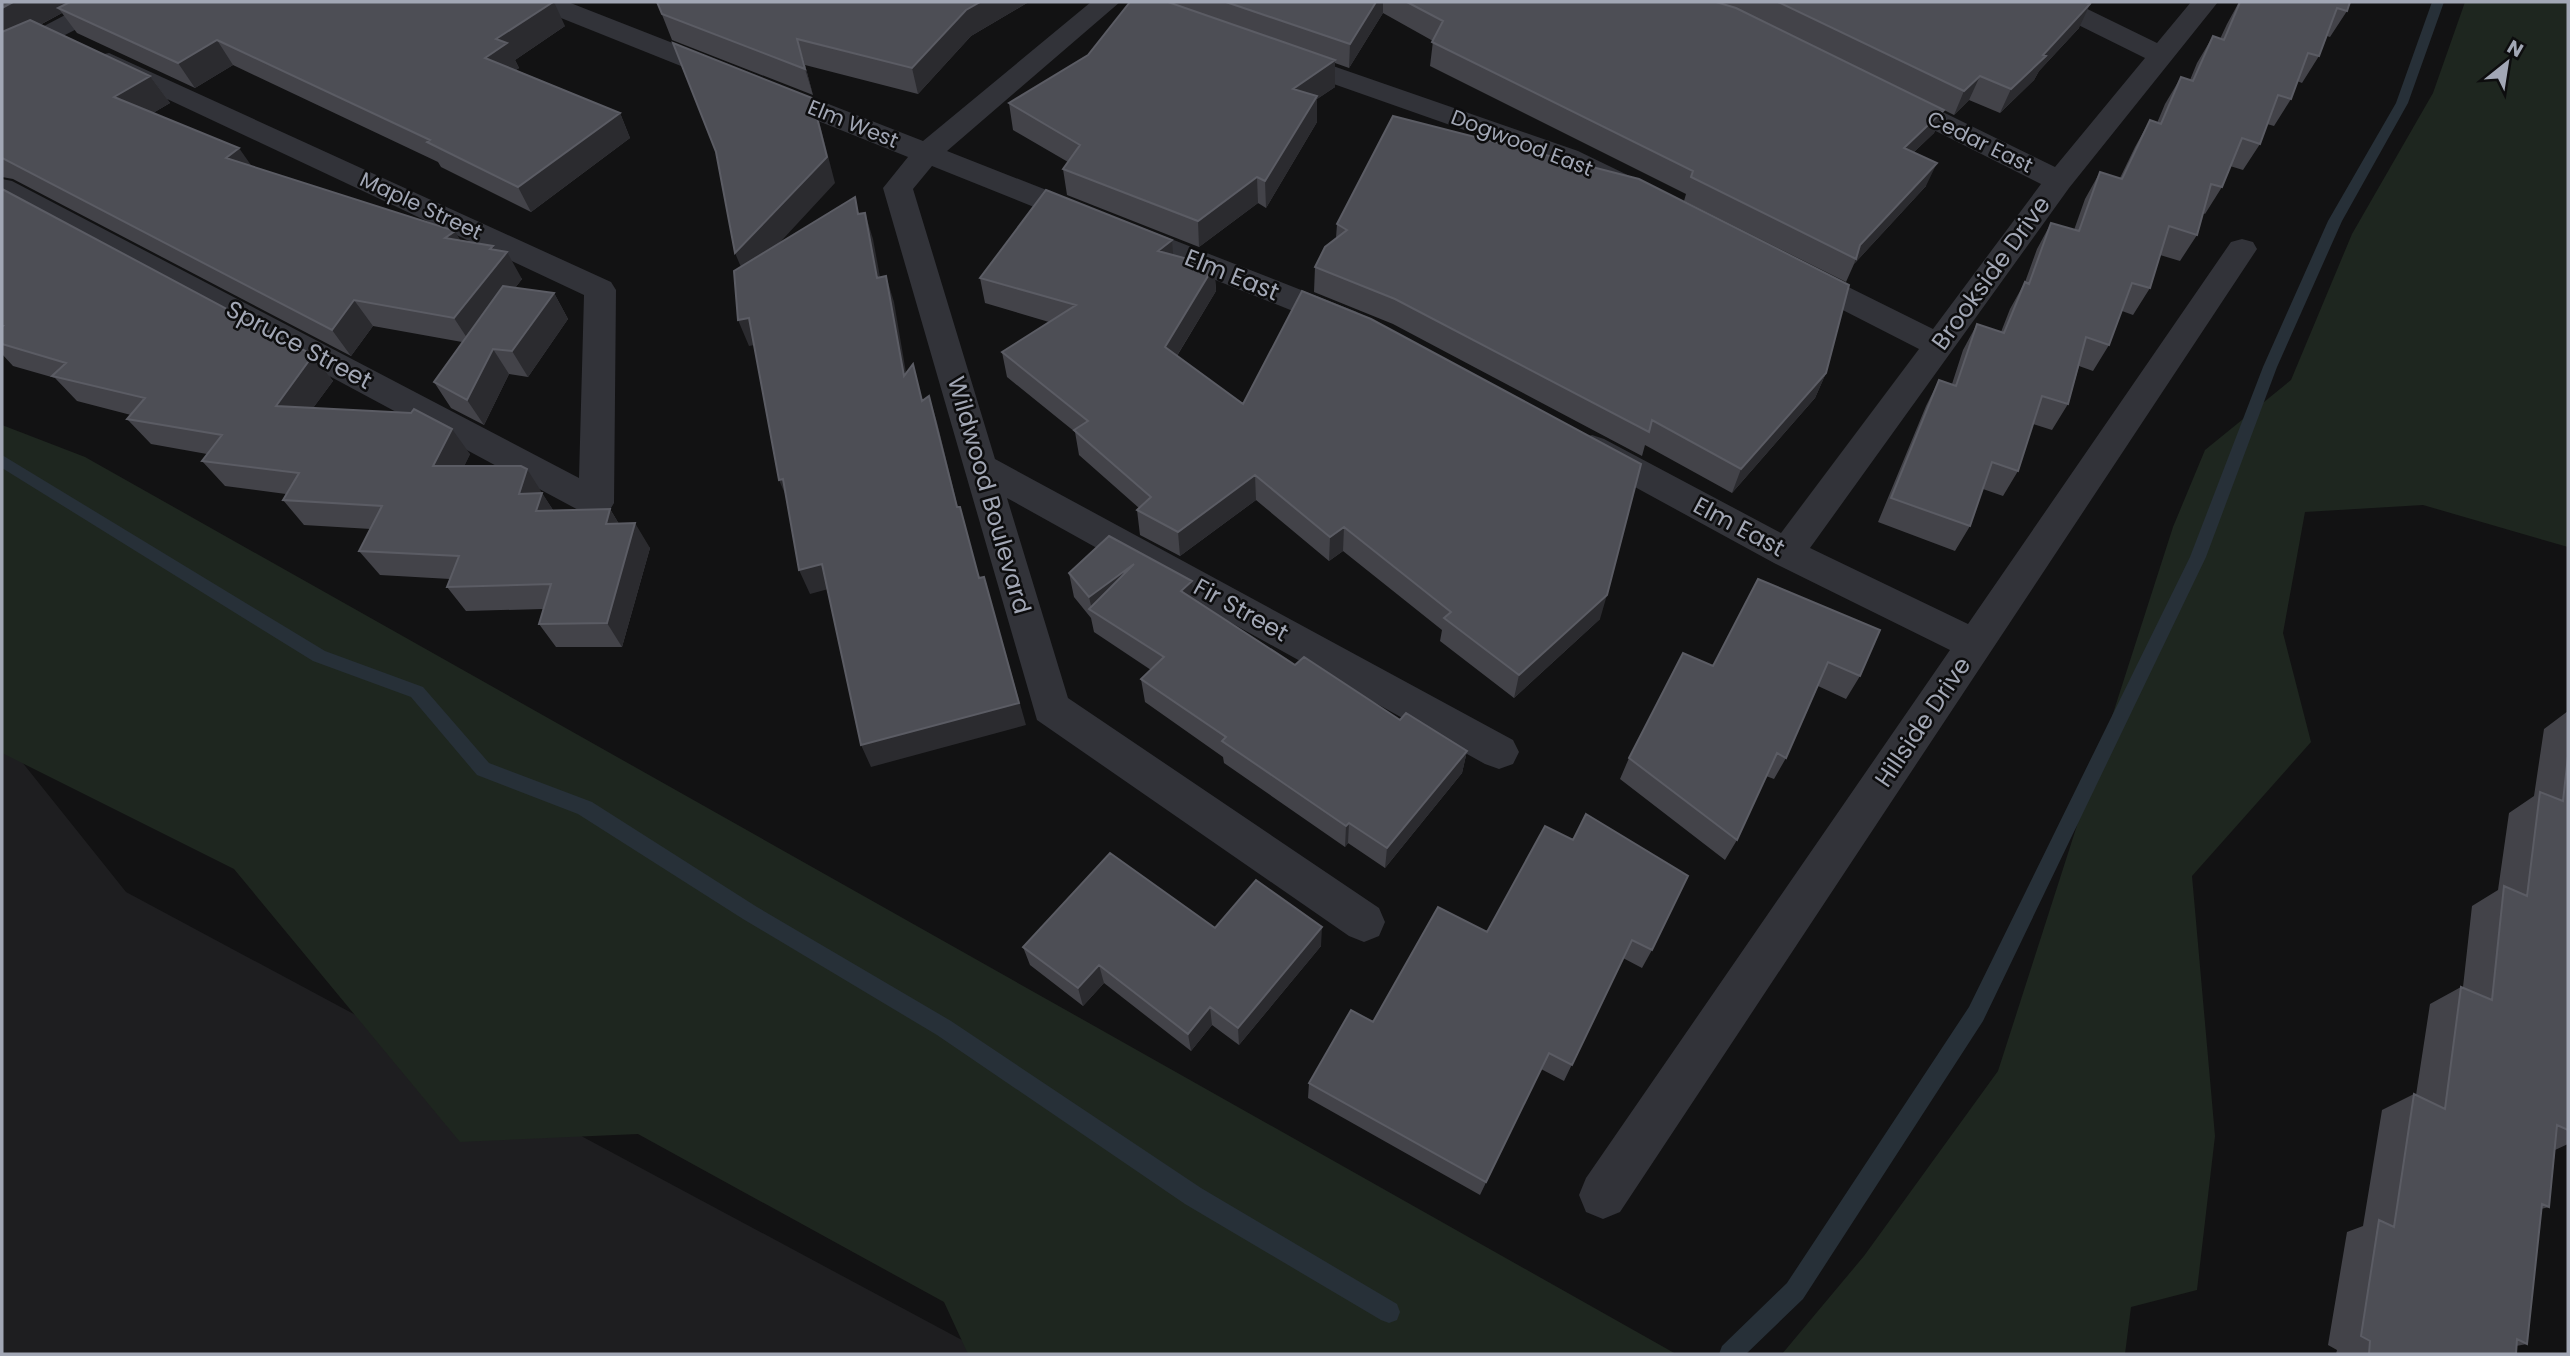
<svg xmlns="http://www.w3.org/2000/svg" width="2570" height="1356" font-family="Poppins,sans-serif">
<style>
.built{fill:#1e1e20}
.green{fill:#1e261f}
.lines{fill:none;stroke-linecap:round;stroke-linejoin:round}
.stream{fill:#273038;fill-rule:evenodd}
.street{fill:#323339;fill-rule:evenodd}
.wall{fill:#434349}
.shaded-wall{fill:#2b2b2f}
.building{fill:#4d4e55;stroke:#5b5c64;stroke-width:2}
.labels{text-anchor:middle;stroke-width:5;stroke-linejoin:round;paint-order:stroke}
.far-street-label{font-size:21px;fill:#a2a7b5;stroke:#0d0d0e}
.street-label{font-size:24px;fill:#a2a7b5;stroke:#0d0d0e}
</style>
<rect width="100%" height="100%" fill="#121213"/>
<path class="built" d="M2 737 126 892 988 1354H2Z"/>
<path class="green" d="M2465 2H2568V547L2423 505 2305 512 2283 633 2311 742 2192 876 2215 1136 2197 1290 2131 1307 2125 1354H1782L1864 1256 1998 1071 2173 527 2205 450 2291 380 2352 234 2433 93Z
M2 425 85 457 1676 1354H968L944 1302 638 1134 460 1142 234 869 2 753Z"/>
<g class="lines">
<path class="stream" d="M2432 2H2444L2408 103 2342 221 2277 367 2206 557 1983 1021 1803 1299 1746 1354H1719L1722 1346 1787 1283 1969 1007 2190 557 2263 367 2328 221 2396 103Z
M2 455 325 651 423 687 489 763 592 802 757 907 951 1021 1201 1188 1397 1304 1400 1312 1397 1320 1389 1323 1381 1320 1185 1204 937 1035 743 919 578 814 477 775 411 697 313 661 2 468Z"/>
<path class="street" d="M90 2H122L118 8 2 67V48Z
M532 2H568L923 141 1091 2H1120L947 151 1357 312 1362 320 1357 328 1346 331 1335 328 932 166 913 189 995 459 1513 740 1519 752 1513 764 1499 769 1485 764 1007 498 1068 698 1379 908 1385 922 1379 936 1364 942 1349 936 1037 720 883 188 908 157 536 8Z
M2040 2H2073L2157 43 2191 2H2218L2069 188 1810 548 1968 624 2231 242 2242 239 2253 242 2257 249 1620 1212 1603 1219 1586 1212 1579 1195 1586 1178 1950 650 1774 563 1580 457 1575 448 1580 439 1592 435 1604 439 1781 533 1919 349 1788 282 1783 275 1788 268 1799 265 1810 268 1933 329 2041 184 1882 104 1878 98 1882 92 1892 90 1902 92 2055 167 2145 58 2044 8Z
M1284 49 1578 151 1640 181 1645 188 1640 195 1630 197 1620 195 1558 163 1274 63 1270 57 1274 51Z
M109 53 611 282 616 290 614 503 608 513 596 516 584 513 2 200V179L12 181 579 478 584 295 99 67 95 61 99 55Z"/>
</g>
<path class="wall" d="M2 2 565 26 515 60 519 68 516 70 620 113 630 138 531 212 441 167 438 162 233 65 195 88 77 33 62 13 40 25 150 76 170 103 153 113 252 166 461 241 496 250 522 279 515 288 554 293 568 319 528 377 509 374 484 425 451 408 434 382 462 342 373 326 351 356 13 179 2 177Z
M657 2H1027V3L971 36 918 94 805 65 813 95 672 40Z
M1130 2H2085L2079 28 2039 71 2034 80 2000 113 1969 100 1954 115 1944 110 1934 133 1914 152 1926 186 1854 264 1846 282 1684 201 1686 194 1430 66 1433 41 1383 13 1349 68 1335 63V87L1317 99V122L1266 208 1258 203 1199 247 1067 195 1063 169 1068 162 1013 130 1009 103 1088 55Z
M2239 2H2350L2347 11 2330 37 2327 36 2319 56 2302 83 2297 81 2291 99 2274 126 2267 124 2260 144 2243 170 2230 166 2222 187 2205 214 2203 213 2197 235 2180 261 2160 255 2150 288 2133 315 2122 311 2109 345 2093 371 2079 366 2068 404 2052 430 2033 424 2018 471 2003 496 1983 489 1970 526 1955 551 1878 522 1926 406 1939 380 1952 384 1963 350 1977 324 2001 332 2010 309 2025 282 2037 249 2051 223 2074 230 2085 199 2100 172 2120 178 2135 147 2150 120 2157 123 2165 104 2181 77 2190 80 2197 63 2213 36 2220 39 2227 24Z
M2 189 313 355 333 381 313 408 470 454 464 466 543 494V495L553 510 610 509 619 524 650 548 622 647H556L539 624 543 609 466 611 447 587 450 579 380 575 359 551 371 529 304 525 283 500 286 494 225 486 202 461 207 454 151 444 127 419 131 415 77 401 55 378 13 366 2 354Z
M1337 224 1826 373 1815 398 1732 493 1645 445 1642 456 1393 324 1314 292 1315 267 1336 238Z
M1173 255 1214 266 1216 291 1177 356 1243 404 1600 619 1514 698 1440 641 1442 630 1343 551 1329 561 1256 500 1180 556 1140 535 1137 510 1139 508 1079 455 1075 432 1007 377 1002 352 1049 322 985 303 980 278Z
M1069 573 1193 599 1295 665 1400 720 1467 751 1462 773 1385 868 1348 843 1345 847 1224 763 1223 757 1145 702 1141 679 1151 670 1094 632 1091 618 1074 597Z
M1758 579 1860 676 1846 699 1818 686 1786 758 1774 779 1766 776 1737 840 1725 860 1620 779 1629 758 1713 666Z
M2568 711V1144L2555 1150 2549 1207 2541 1209 2527 1344 2516 1346V1354H2336L2337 1350 2328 1345 2347 1232 2363 1226 2382 1110 2414 1094 2416 1095 2430 1004 2461 987H2463L2472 906 2498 890 2509 813 2534 796 2544 729Z
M1573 840 1652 950 1642 968 1623 958 1564 1081 1541 1069 1480 1195 1308 1098 1309 1083 1373 1022 1487 932Z
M1215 928 1321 946 1239 1045 1212 1025 1191 1051 1104 983 1083 1006 1030 965 1023 947Z"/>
<path class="shaded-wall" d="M13 2H85L58 8 62 13 2 45V8Z
M553 2H554L565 26 515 60 519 68 498 83 485 58 496 39Z
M980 2 1027 3 971 36 918 94 912 68 966 10Z
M1376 2H1383V13L1349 68 1350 44Z
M2090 4 2079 28 2039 71 2034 80 2000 113 2011 89Z
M797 39 805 65 813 95 805 69Z
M217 40 233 65 195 88 178 63Z
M1335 60V87L1317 99V122L1266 208 1265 181 1293 89Z
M150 76 170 103 134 124 114 97Z
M1980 76 1969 100 1954 115 1964 91Z
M812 98 820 125 835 183 746 279 735 253Z
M1944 110 1934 133 1894 171 1904 148Z
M620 113 630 138 531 212 518 187Z
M239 148 258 175 226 158Z
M1937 163 1926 186 1854 264 1860 245Z
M1257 177 1258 203 1199 247 1198 221Z
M865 213 873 239 885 304 877 278Z
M455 231 470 257 445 238Z
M1172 240 1174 266 1158 251Z
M493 246 501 260 507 252 522 279 471 344 454 318 490 249Z
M1214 266 1216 291 1167 372 1165 347Z
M886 276 894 302 911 402 904 376Z
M554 293 568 319 528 377 512 351Z
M354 300 373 326 351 356 332 330Z
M749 318 760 344 749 346 738 320Z
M493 349 509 374 484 425 467 400Z
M313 355 333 381 296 431 276 406Z
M1826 373 1815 398 1732 493 1741 469Z
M929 396 937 422 964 532 957 507Z
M452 429 470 454 452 492 433 466Z
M527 469 558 518 552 536 519 494Z
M1255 475 1256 500 1180 556 1178 532Z
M783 479 790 505 779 480Z
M610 509 625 534 606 524Z
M635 523 650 548 622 647 607 623Z
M1344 527 1343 551 1329 561 1330 537Z
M822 564 832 588 810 594 799 570Z
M1134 564 1092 610 1089 597Z
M984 577 1026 725 871 767 861 745Z
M1192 581 1194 605 1181 591Z
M1607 595 1600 619 1514 698 1519 675Z
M1467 751 1462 773 1385 868 1387 848Z
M1349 823 1348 843 1345 847 1346 826Z
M1322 927 1321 946 1239 1045 1238 1028Z
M1099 965 1104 983 1083 1006 1078 988Z
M1210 1007 1212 1025 1191 1051 1188 1034Z"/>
<path class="building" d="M2 2H13L2 8Z
M70 2H553L496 39 507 43 485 58 620 113 518 187 427 142 430 140 217 40 178 63 58 8Z
M657 2H980L966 10 912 68 797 39 805 69 662 14Z
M1130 2H1168L1335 60 1293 89 1317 96 1265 181 1257 177 1198 221 1063 169 1080 145 1009 103 1088 55Z
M1226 2H1376L1350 44Z
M1407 2H1716L1736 8 1944 110 1904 148 1937 163 1860 245 1856 259 1691 177 1693 171 1432 42 1443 21Z
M1778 2H2085L2090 4 2043 55 2046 56 2011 89 1980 76 1964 91Z
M2240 2H2350L2347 11 2337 8 2319 56 2308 53 2291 99 2278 95 2260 144 2242 138 2222 187 2211 184 2197 235 2169 226 2150 288 2132 283 2109 345 2086 337 2068 404 2042 396 2018 471 1992 462 1970 526 1891 498 1939 380 1956 386 1977 324 2004 333 2025 282 2029 284 2051 223 2079 231 2100 172 2122 179 2150 120 2161 124 2181 77 2193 81 2213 36 2224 40Z
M30 20 150 76 114 97 239 148 226 158 455 231 445 238 493 246 490 249 507 252 454 318 354 300 332 330 2 158V32Z
M673 43 812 98 827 157 735 253 716 152Z
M1393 116 1639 179 1849 285 1826 373 1741 469 1652 420 1649 432 1395 299 1315 267 1325 247 1347 230 1337 224Z
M2 189 313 355 276 406 411 413 414 409 452 429 433 466H521L527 469 519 494 542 493 536 511 610 509 606 524 635 523 607 623 539 624 551 584 447 587 459 556 359 551 382 506 283 500 299 473 202 461 222 435 127 419 145 398 52 376 66 363 2 344V327L3 326H2Z
M1046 190 1172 240 1158 251 1214 266 1165 347 1243 404 1302 291 1371 319 1641 464 1607 595 1519 675 1444 618 1451 612 1344 527 1330 537 1255 475 1178 532 1137 510 1151 497 1074 430 1088 421 1002 352 1076 305 980 278Z
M855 197 858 214 865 213 877 278 886 276 904 376 913 364 922 401 929 396 957 507H960L979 578 984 577 1019 703 861 745 822 564 799 570 783 479 779 480 749 318 738 320 734 271Z
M503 286 554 293 512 351 493 349 467 400 434 382Z
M1109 536 1192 581 1181 591 1295 665 1304 657 1400 720 1406 713 1467 751 1387 848 1349 823 1346 826 1222 741 1226 737 1141 679 1164 657 1089 609 1134 564 1089 597 1069 573Z
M1758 579 1880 630 1860 676 1828 662 1786 758 1777 753 1737 840 1629 758 1683 653 1713 666Z
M2568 756V1130L2557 1125 2549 1207 2542 1204 2527 1344 2517 1339 2516 1354H2369L2370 1341 2361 1336 2379 1220 2394 1227 2414 1094 2445 1109 2461 987 2492 1000 2504 886 2527 896 2540 792 2563 801Z
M1586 814 1688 876 1652 950 1632 940 1572 1065 1549 1053 1486 1182 1309 1083 1351 1010 1373 1022 1438 907 1487 932 1545 826 1573 840Z
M1110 853 1215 928 1256 880 1322 927 1238 1028 1210 1007 1188 1034 1099 965 1078 988 1023 947Z"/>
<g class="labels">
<g class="far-street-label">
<text transform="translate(853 124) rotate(22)" y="7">Elm West</text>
<text transform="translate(1980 142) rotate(26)" y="7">Cedar East</text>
<text transform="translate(1522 143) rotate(21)" y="7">Dogwood East</text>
<text transform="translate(421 206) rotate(25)" y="7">Maple Street</text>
</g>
<g class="street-label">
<text transform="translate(1991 273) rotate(-54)" y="8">Brookside Drive</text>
<text transform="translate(1232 275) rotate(22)" y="8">Elm East</text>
<text transform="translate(299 345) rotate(28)" y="8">Spruce Street</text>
<text transform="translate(989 495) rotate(74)" y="8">Wildwood Boulevard</text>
<text transform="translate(1739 527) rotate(28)" y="8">Elm East</text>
<text transform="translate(1241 610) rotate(29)" y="8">Fir Street</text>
<text transform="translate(1923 722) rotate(-56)" y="8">Hillside Drive</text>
</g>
</g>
<rect width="2570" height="1356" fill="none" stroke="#a2a7b5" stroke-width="7"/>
<g transform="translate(2507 63) rotate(30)" stroke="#0d0d0e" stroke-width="5" paint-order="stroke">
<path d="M0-5L12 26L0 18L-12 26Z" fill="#a2a7b5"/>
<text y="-10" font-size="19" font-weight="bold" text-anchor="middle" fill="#a2a7b5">N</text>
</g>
</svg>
